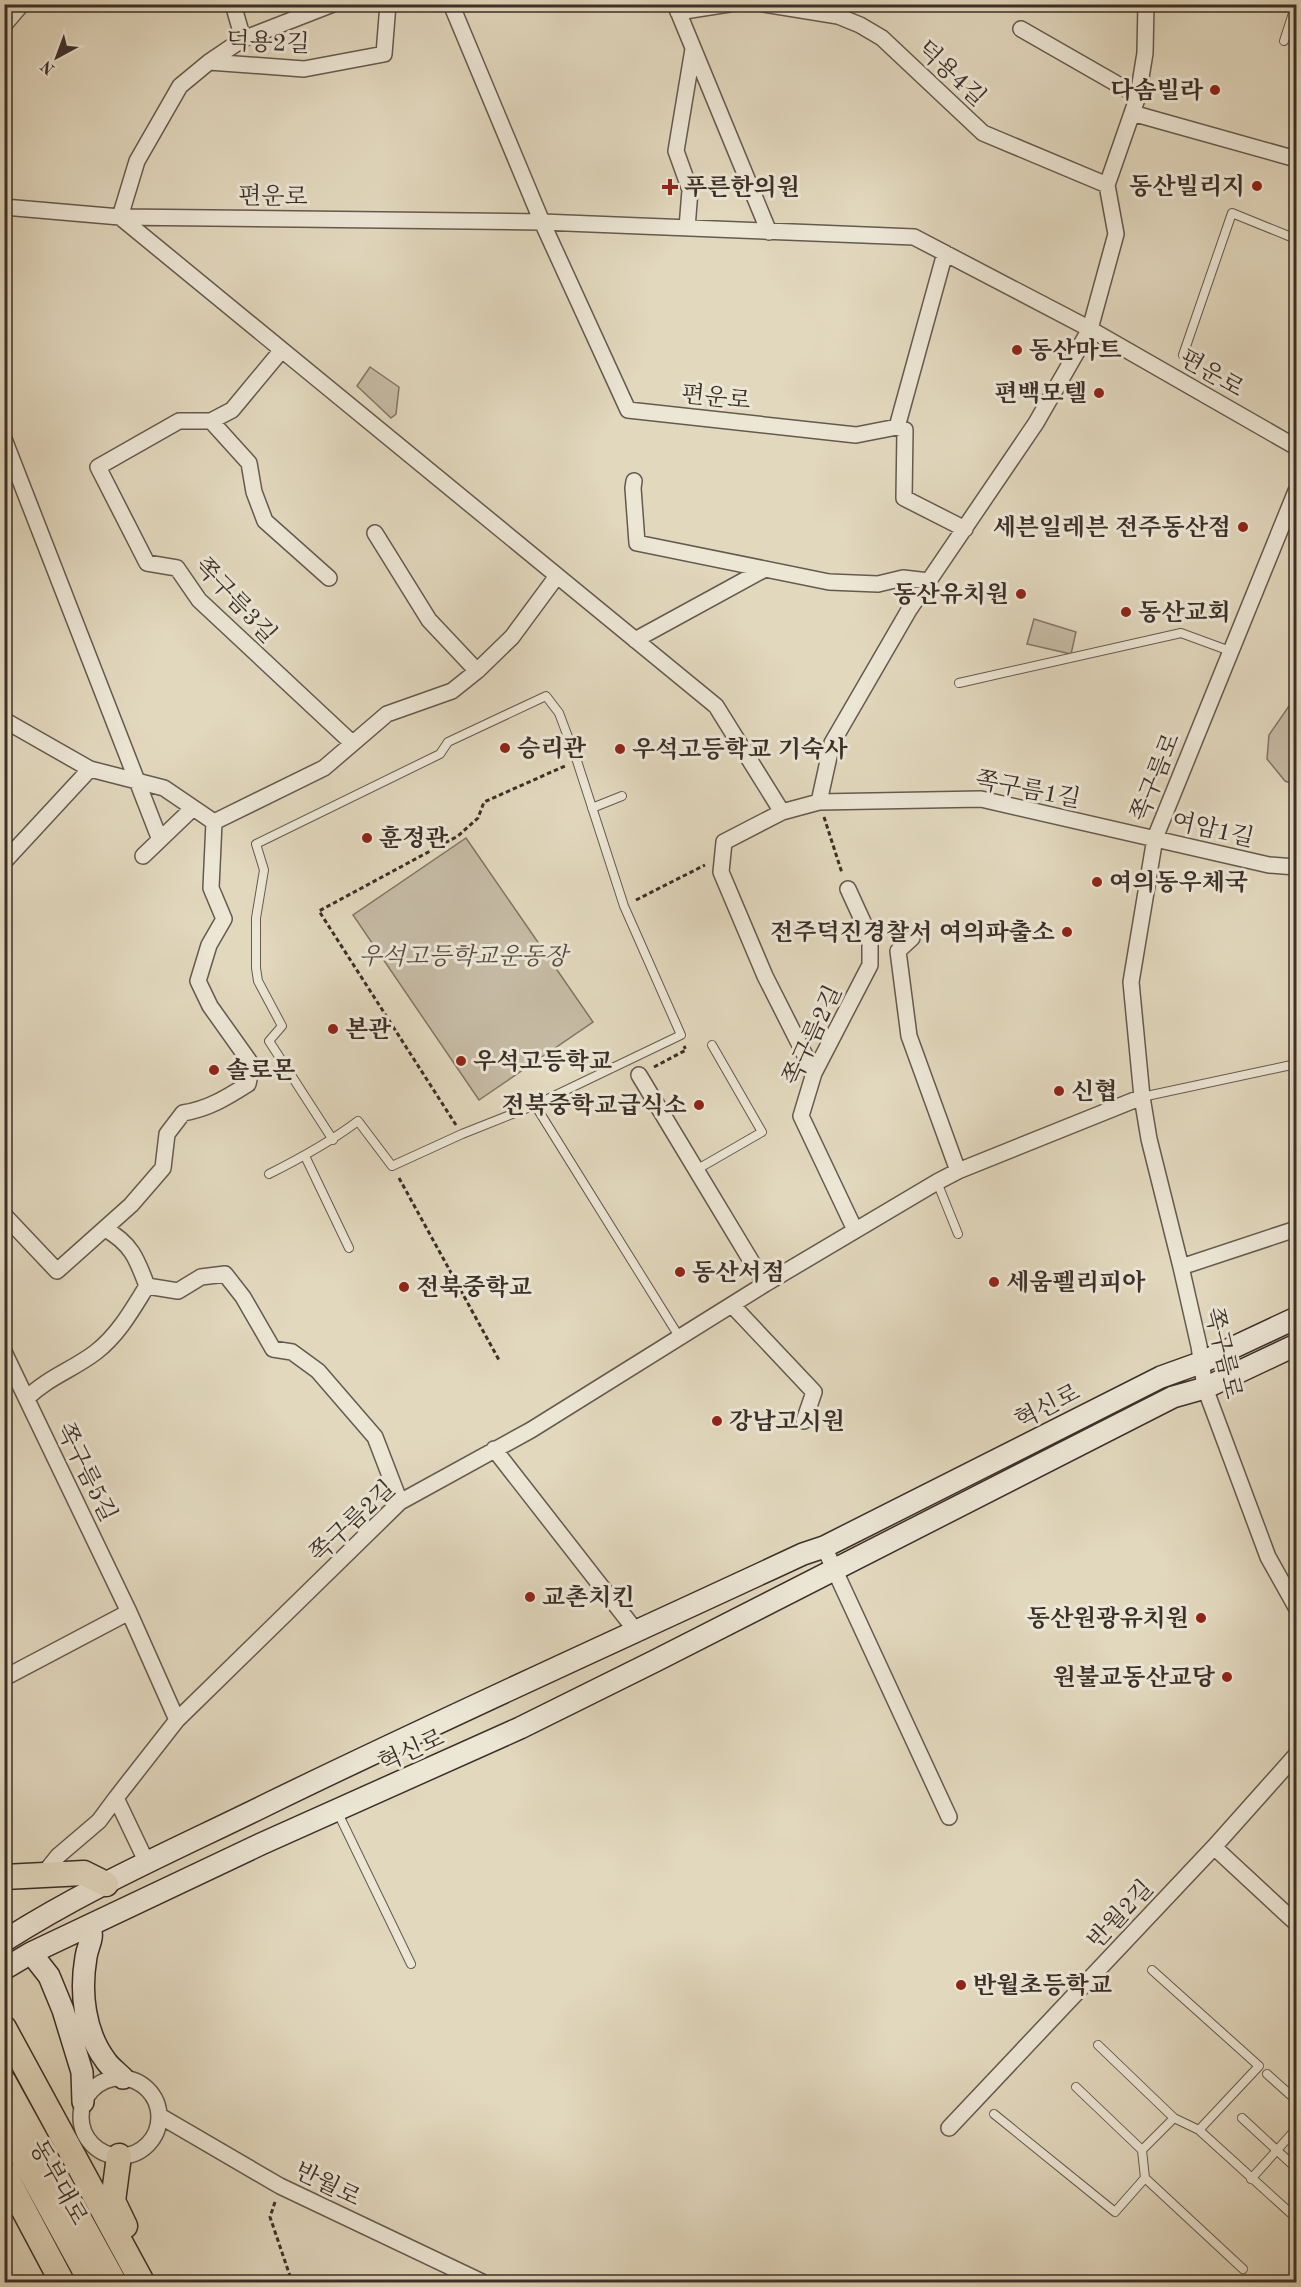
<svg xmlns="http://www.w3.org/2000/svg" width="1301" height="2287" font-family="'Old Standard TT','Noto Serif KR',serif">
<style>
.green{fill:#c6bba5;stroke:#817567;stroke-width:1.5}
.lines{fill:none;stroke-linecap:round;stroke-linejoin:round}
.lane-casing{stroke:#66594e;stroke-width:10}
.street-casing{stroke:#66594e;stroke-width:18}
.secondary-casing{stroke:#3c2f29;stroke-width:24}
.primary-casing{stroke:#3c2f29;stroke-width:27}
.path{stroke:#3c2f29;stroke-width:3;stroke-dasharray:4.5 3;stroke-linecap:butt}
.lane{stroke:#ece6d5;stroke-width:8}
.street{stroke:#ece6d5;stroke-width:15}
.secondary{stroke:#ece6d5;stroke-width:21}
.primary{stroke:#e2d8be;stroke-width:24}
.poi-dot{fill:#8f2418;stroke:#ece6d5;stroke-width:2}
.labels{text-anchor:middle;stroke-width:6;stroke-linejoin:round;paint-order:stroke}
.street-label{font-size:24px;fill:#3c2f29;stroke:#ece6d5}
.poi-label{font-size:24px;font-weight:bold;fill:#3c2f29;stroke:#ece6d5;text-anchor:start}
.park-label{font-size:24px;font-style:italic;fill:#584b42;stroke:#ece6d5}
</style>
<rect width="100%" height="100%" fill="#e2d8be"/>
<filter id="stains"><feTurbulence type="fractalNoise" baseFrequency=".00333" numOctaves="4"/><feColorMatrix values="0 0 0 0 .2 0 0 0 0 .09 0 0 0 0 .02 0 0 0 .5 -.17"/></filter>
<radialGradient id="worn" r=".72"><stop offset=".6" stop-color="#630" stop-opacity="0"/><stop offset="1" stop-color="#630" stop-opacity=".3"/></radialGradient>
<path class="green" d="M370 367 399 387 396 414 391 418 357 386Z
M1034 619 1076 632 1071 654 1027 644Z
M1296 696V785L1285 781 1267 759 1269 735Z
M466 838 593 1022 479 1100 353 915Z"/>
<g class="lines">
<defs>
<path id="lane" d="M1284 41 1296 4
M1183 355 1232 213 1296 239
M959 683 1181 633 1230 651
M592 808 622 796
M1142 1097 1296 1064
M535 1105 680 1338
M305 1156 349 1248
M696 1170 762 1132 712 1045
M269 1174C301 1158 330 1142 358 1121L392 1166 462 1134 535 1105 681 1035 624 906 577 761 559 713 546 696 448 742 440 754 256 844 264 870 256 918V968L258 981 282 1026 269 1041 333 1140
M937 1182 958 1234
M337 1811 411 1964
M1152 1970 1259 2066 1199 2130
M1098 2045 1174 2118
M1267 2074 1296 2100
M1076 2087 1142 2150
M994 2114 1115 2212 1145 2178
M1242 2118 1296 2168
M1251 2179 1296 2129
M1243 2269 1145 2178 1142 2150 1174 2118 1199 2130 1296 2218"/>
<path id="street" d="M233 4 243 39
M333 4 243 39 209 62 180 86 137 161 120 217 716 706 782 812 819 802 981 799 1269 865 1296 867
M451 4 542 222 628 410 856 435 897 427 945 253
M675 4 769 232
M764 4 838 16 860 25 882 38 983 133 1107 185
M678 12 729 4
M4 25 22 4
M1021 29 1138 96
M209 62 304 69 384 54 388 4
M1132 113 1296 159
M4 207 120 217 542 222 914 237 1090 329 1296 447
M687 228 690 190 676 151 693 49
M281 351 232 410 211 421H179L98 467 147 563 177 568 199 600 351 742
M211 421 249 463 254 492 265 521 329 578
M897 427 905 430 904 498 965 529
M4 439 160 840
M634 481 633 488 637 543 829 582 878 584 903 578 929 581
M1296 491 1155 838 1131 982 1142 1097 1149 1139 1181 1267 1199 1346 1205 1388 1268 1557 1296 1607
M375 533 429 620 477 671
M635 640 765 569
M4 720 90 769 4 862
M90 769 164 788 214 822 324 768 387 714 452 691 477 671 512 637 557 576
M819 802 832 743 909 610 1036 423 1090 329 1116 234 1107 185 1138 96 1145 53 1146 4
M782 812 724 842 721 872 765 976 814 1073
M143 856 193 808
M848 889 870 937V965L814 1073 801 1116 855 1230
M912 938 898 951 909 1036 958 1171
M639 1075 765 1284
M4 1215 57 1271 131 1205 163 1168 167 1134 183 1113C208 1109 226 1098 248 1084L252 1065 210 1006 198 981 209 945 224 919 211 888 214 822
M105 1229C131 1243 137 1259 147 1286L178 1291 201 1277 225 1274 243 1297 273 1349 292 1352 318 1371 375 1437 400 1502
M1181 1267 1296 1229
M732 1305 814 1392 804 1421
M4 1352 129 1612 177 1720
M27 1398C47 1378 74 1369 96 1352 119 1334 132 1310 147 1286
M494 1449 636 1631
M824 1547 949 1817
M4 1678 129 1612
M1214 1847 1296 1923
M147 1863 116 1798 177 1720 400 1502 531 1430 765 1284 937 1182 958 1171 1142 1097
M42 1876 58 1856 99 1821 116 1798
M81 2117a39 39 0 1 1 78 0a39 39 0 1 1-78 0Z
M160 2116 280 2186 482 2282
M949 2128 1214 1847 1296 1755"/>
<path id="secondary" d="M90 1926C94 1940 88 1944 86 1957 80 1992 84 2032 106 2061 110 2067 117 2072 123 2078
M4 1941C88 1887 181 1847 270 1803 446 1717 625 1637 803 1554L824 1547 1161 1377 1200 1363 1296 1318
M31 1953 49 1976 63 2010 82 2072 83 2102
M4 1969 31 1953 261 1844 520 1728 655 1661 1173 1397 1205 1388 1296 1345"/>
<path id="primary" d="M4 1877 84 1873 106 1884
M4 2028 142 2282
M4 2082 114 2282
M4 2123 91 2282
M119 2156 113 2201 125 2226
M4 2173 62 2282"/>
</defs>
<use href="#lane" class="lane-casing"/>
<use href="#street" class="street-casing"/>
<use href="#secondary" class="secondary-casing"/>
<use href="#primary" class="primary-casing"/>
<path class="path" d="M824 817 842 873
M636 900 705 865
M654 1067 686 1050 684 1046
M456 1125 319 911 458 836 478 818 484 802 565 766
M399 1178 499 1360
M275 2202 270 2217 292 2282"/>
<use href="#lane" class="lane"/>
<use href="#street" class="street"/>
<use href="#secondary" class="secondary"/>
<use href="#primary" class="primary"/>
</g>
<g class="poi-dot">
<circle cx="1215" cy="90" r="6"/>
<circle cx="1257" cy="186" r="6"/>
<path d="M667 178h6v6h6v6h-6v6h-6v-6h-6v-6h6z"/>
<circle cx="1017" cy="350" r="6"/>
<circle cx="1099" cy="393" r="6"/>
<circle cx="1243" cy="527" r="6"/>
<circle cx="1021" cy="594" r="6"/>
<circle cx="1126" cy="612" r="6"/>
<circle cx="505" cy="748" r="6"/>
<circle cx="620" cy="749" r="6"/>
<circle cx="367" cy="838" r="6"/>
<circle cx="1097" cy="882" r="6"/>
<circle cx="1067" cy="932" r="6"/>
<circle cx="333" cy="1029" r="6"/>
<circle cx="461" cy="1061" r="6"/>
<circle cx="214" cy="1070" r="6"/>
<circle cx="1059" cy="1091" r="6"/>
<circle cx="699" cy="1105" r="6"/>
<circle cx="680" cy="1272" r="6"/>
<circle cx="994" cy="1282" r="6"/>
<circle cx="404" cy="1287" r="6"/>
<circle cx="717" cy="1421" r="6"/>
<circle cx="530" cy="1597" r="6"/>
<circle cx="1201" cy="1618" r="6"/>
<circle cx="1227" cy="1677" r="6"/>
<circle cx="961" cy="1985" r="6"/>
</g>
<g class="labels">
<g class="street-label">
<text transform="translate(268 42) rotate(2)" y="8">덕용2길</text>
<text transform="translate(952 73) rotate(43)" y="8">덕용4길</text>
<text transform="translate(273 196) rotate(1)" y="8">편운로</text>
<text transform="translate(1212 373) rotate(30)" y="8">편운로</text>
<text transform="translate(716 397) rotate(6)" y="8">편운로</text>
<text transform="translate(236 600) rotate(47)" y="8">쪽구름3길</text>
<text transform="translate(1155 777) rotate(-68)" y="8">쪽구름로</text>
<text transform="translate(1028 789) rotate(11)" y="8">쪽구름1길</text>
<text transform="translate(1213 829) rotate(13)" y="8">여암1길</text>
<text transform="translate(812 1035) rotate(-65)" y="8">쪽구름2길</text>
<text transform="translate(1224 1353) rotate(77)" y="8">쪽구름로</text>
<text transform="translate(1047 1406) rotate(-27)" y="8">혁신로</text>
<text transform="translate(87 1472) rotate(64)" y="8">쪽구름5길</text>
<text transform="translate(352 1521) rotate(-43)" y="8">쪽구름2길</text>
<text transform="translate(411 1750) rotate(-24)" y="8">혁신로</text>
<text transform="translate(1120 1914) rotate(-47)" y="8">반월2길</text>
<text transform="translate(59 2182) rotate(61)" y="8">동부대로</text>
<text transform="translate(328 2184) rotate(26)" y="8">반월로</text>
</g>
<g class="poi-label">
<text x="1203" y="98" text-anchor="end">다솜빌라</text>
<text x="1245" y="194" text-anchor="end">동산빌리지</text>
<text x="684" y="195">푸른한의원</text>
<text x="1029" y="358">동산마트</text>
<text x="1087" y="401" text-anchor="end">편백모텔</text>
<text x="1231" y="535" text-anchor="end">세븐일레븐 전주동산점</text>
<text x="1009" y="602" text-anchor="end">동산유치원</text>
<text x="1138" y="620">동산교회</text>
<text x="517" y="756">승리관</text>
<text x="632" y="757">우석고등학교 기숙사</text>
<text x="379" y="846">훈정관</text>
<text x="1109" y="890">여의동우체국</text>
<text x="1055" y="940" text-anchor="end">전주덕진경찰서 여의파출소</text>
<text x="345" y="1037">본관</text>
<text x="473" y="1069">우석고등학교</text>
<text x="226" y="1078">솔로몬</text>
<text x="1071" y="1099">신협</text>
<text x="687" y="1113" text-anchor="end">전북중학교급식소</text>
<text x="692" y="1280">동산서점</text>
<text x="1006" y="1290">세움펠리피아</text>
<text x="416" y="1295">전북중학교</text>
<text x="729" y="1429">강남고시원</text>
<text x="542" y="1605">교촌치킨</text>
<text x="1189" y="1626" text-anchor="end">동산원광유치원</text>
<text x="1215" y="1685" text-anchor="end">원불교동산교당</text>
<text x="973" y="1993">반월초등학교</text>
</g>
<g class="park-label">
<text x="463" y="964">우석고등학교운동장</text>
</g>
</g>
<rect width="1301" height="2287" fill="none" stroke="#e2d8be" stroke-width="24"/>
<rect x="6" y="6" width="1289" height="2275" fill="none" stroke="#3c2f29" stroke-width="3"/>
<rect x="12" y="12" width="1277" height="2263" fill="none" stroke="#3c2f29" stroke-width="1.5"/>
<g transform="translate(57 57) rotate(221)" stroke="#ece6d5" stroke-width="4.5" paint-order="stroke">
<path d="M0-4.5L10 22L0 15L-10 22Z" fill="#3c2f29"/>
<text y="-9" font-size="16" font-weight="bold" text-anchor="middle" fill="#3c2f29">N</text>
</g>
<rect width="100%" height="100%" filter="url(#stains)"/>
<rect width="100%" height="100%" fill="url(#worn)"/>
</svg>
